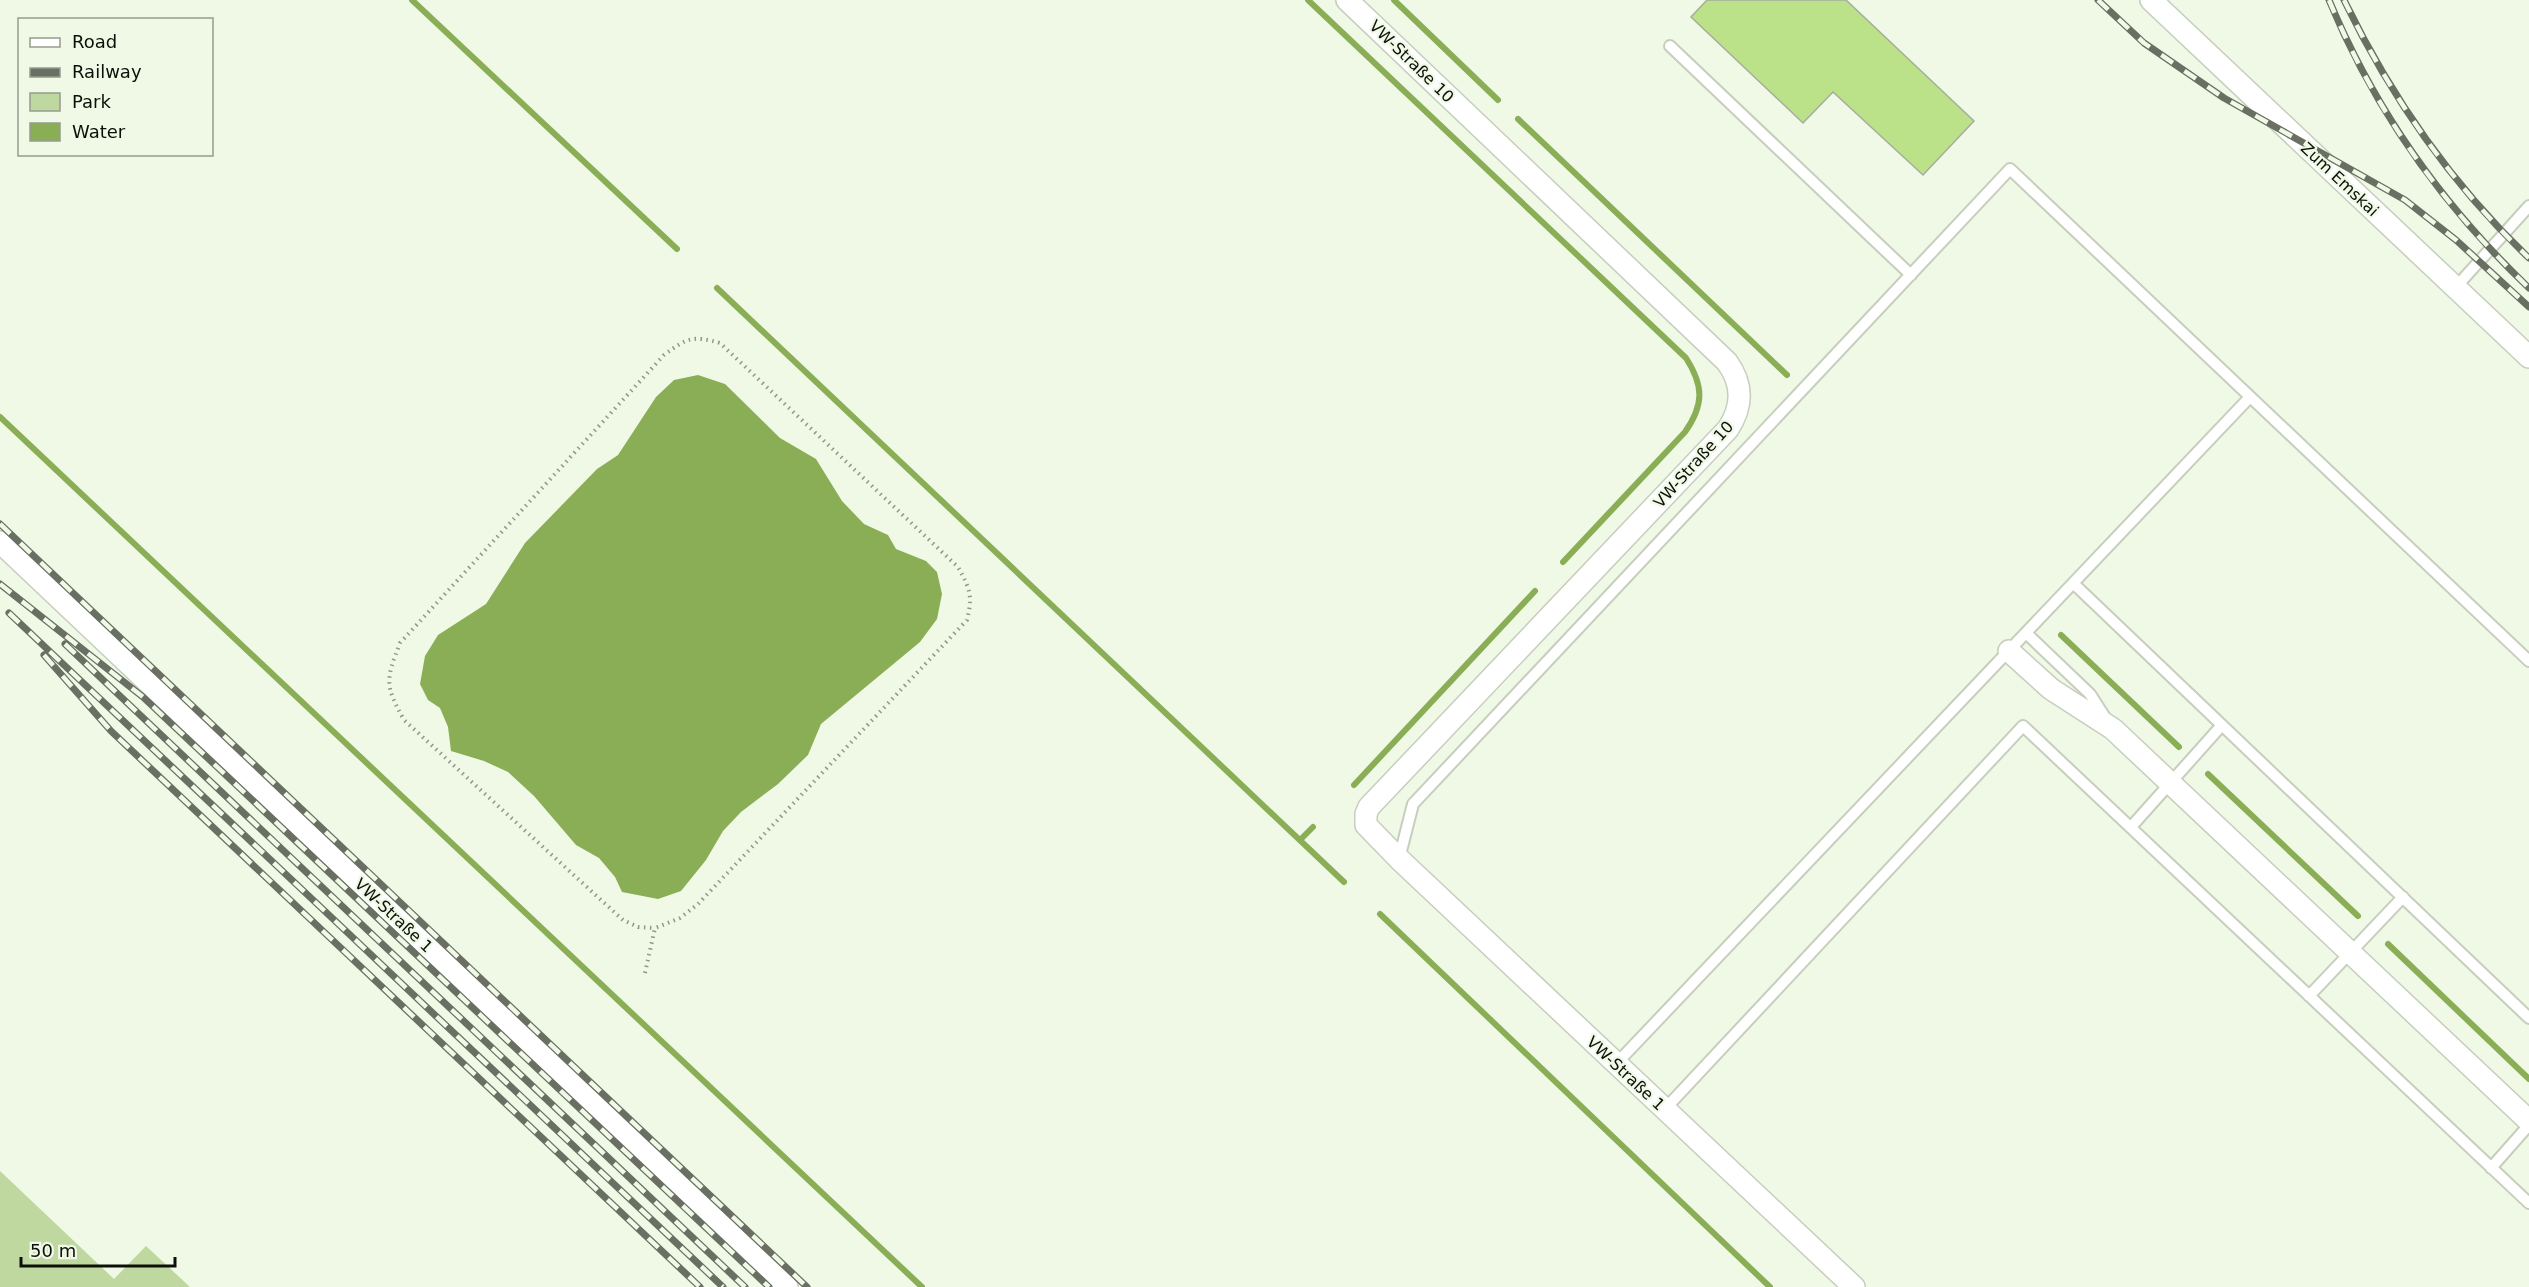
<svg xmlns="http://www.w3.org/2000/svg" width="2529" height="1287" font-family="'DejaVu Sans',sans-serif">
<style>
.green{fill:#bed89f}
.water{fill:#8aae56}
.lines{fill:none;stroke-linecap:round;stroke-linejoin:round}
.stream{stroke:#8aae56;stroke-width:6}
.building{fill:#bbe288;stroke:#a5ad9c;stroke-width:1.5}
.service-casing{stroke:#c6cebd;stroke-width:14}
.minor-casing{stroke:#c6cebd;stroke-width:24}
.path{stroke:#91978a;stroke-width:4;stroke-dasharray:1.5 4.5;stroke-linecap:butt}
.service{stroke:#fff;stroke-width:10}
.minor{stroke:#fff;stroke-width:21}
.rail-casing{stroke:#696f63;stroke-width:7}
.rail{stroke:#f0f9e6;stroke-width:4.5;stroke-dasharray:14;stroke-linecap:butt}
.labels{text-anchor:middle;stroke-width:4.5;stroke-linejoin:round;paint-order:stroke}
.street-label{font-size:16px;fill:#0d100a;stroke:#f0f9e6}
</style>
<rect width="100%" height="100%" fill="#f0f9e6"/>
<path class="green" d="M0 1171 114 1279 146 1246 190 1287H0Z"/>
<path class="water" d="M698 375 725 384 780 438 816 459 842 501 864 524 888 535 896 549 926 561 937 572 942 594 937 619 920 642 821 724 808 755 778 784 741 812 723 831 706 860 681 891 658 899 622 892 615 877 599 858 576 845 534 796 508 772 484 761 451 751 448 727 440 708 428 700 420 684 425 656 438 635 486 604 525 543 597 469 618 455 656 397 674 380Z"/>
<g class="lines">
<path class="stream" d="M412 0 677 249
M1308 0 1686 358C1704 386 1704 405 1685 432L1563 562
M1394 0 1498 100
M1518 119 1787 375
M717 288 1344 882
M0 417 922 1287
M2061 635 2179 747
M2208 774 2358 916
M1354 785 1535 591
M1300 840 1313 827
M1380 914 1770 1287
M2388 944 2529 1079"/>
</g>
<path class="building" d="M1707 0H1846L1974 121 1923 175 1833 92 1803 123 1691 17Z"/>
<g class="lines">
<defs>
<path id="service" d="M1670 46 1911 275
M2456 287 2529 206
M2073 583 2529 1018
M2026 633 2090 694 2106 719
M2131 827 2222 725
M1399 859 1413 804 2010 169 2529 661
M2309 996 2403 897
M1616 1064 2250 397
M1665 1109 2023 726 2529 1203
M2491 1168 2529 1125"/>
<path id="minor" d="M1347 0 1727 362C1743 384 1743 406 1728 429L1369 807 1366 814V825L1399 859 1854 1287
M2151 0 2529 357
M0 542 787 1287
M2009 651 2051 689 2113 729 2529 1121"/>
</defs>
<use href="#service" class="service-casing"/>
<use href="#minor" class="minor-casing"/>
<path class="path" d="M645 973 655 928 680 918 698 904 967 620C973 596 970 589 958 567L720 343C692 335 687 338 664 355L400 643C386 680 384 684 404 720L623 920 638 927 655 928"/>
<use href="#service" class="service"/>
<use href="#minor" class="minor"/>
<defs>
<path id="rail" d="M2098 0 2144 43 2224 98 2405 200 2456 240 2529 307
M2329 0C2375 111 2442 205 2529 288
M2344 0C2391 97 2451 184 2529 258
M0 524 807 1287
M0 584 143 697 769 1287
M9 613 723 1287
M65 644 745 1287
M44 655 111 731 700 1287"/>
</defs>
<use href="#rail" class="rail-casing"/>
<use href="#rail" class="rail"/>
</g>
<g class="labels">
<g class="street-label">
<text transform="translate(1412 61) rotate(44)" y="6">VW-Straße 10</text>
<text transform="translate(2340 179) rotate(43)" y="6">Zum Emskai</text>
<text transform="translate(1693 464) rotate(-48)" y="6">VW-Straße 10</text>
<text transform="translate(394 915) rotate(43)" y="6">VW-Straße 1</text>
<text transform="translate(1626 1073) rotate(43)" y="6">VW-Straße 1</text>
</g>
</g>
<rect x="18" y="18" width="195" height="138" fill="#f0f9e6" stroke="#959c8e" stroke-width="1.5"/>
<rect x="30" y="38" width="30" height="9" fill="#ffffff" stroke="#959c8e" stroke-width="1.5"/>
<text x="72" y="48" font-size="18" fill="#0d100a">Road</text>
<rect x="30" y="68" width="30" height="9" fill="#696f63" stroke="#959c8e" stroke-width="1.5"/>
<text x="72" y="78" font-size="18" fill="#0d100a">Railway</text>
<rect x="30" y="93" width="30" height="18" fill="#bed89f" stroke="#959c8e" stroke-width="1.5"/>
<text x="72" y="108" font-size="18" fill="#0d100a">Park</text>
<rect x="30" y="123" width="30" height="18" fill="#8aae56" stroke="#959c8e" stroke-width="1.5"/>
<text x="72" y="138" font-size="18" fill="#0d100a">Water</text>
<path d="M21 1257v9h154v-9" fill="none" stroke="#0d100a" stroke-width="3"/>
<text x="30" y="1257" font-size="18" fill="#0d100a" stroke="#f0f9e6" stroke-width="4.5" paint-order="stroke">50 m</text>
</svg>
